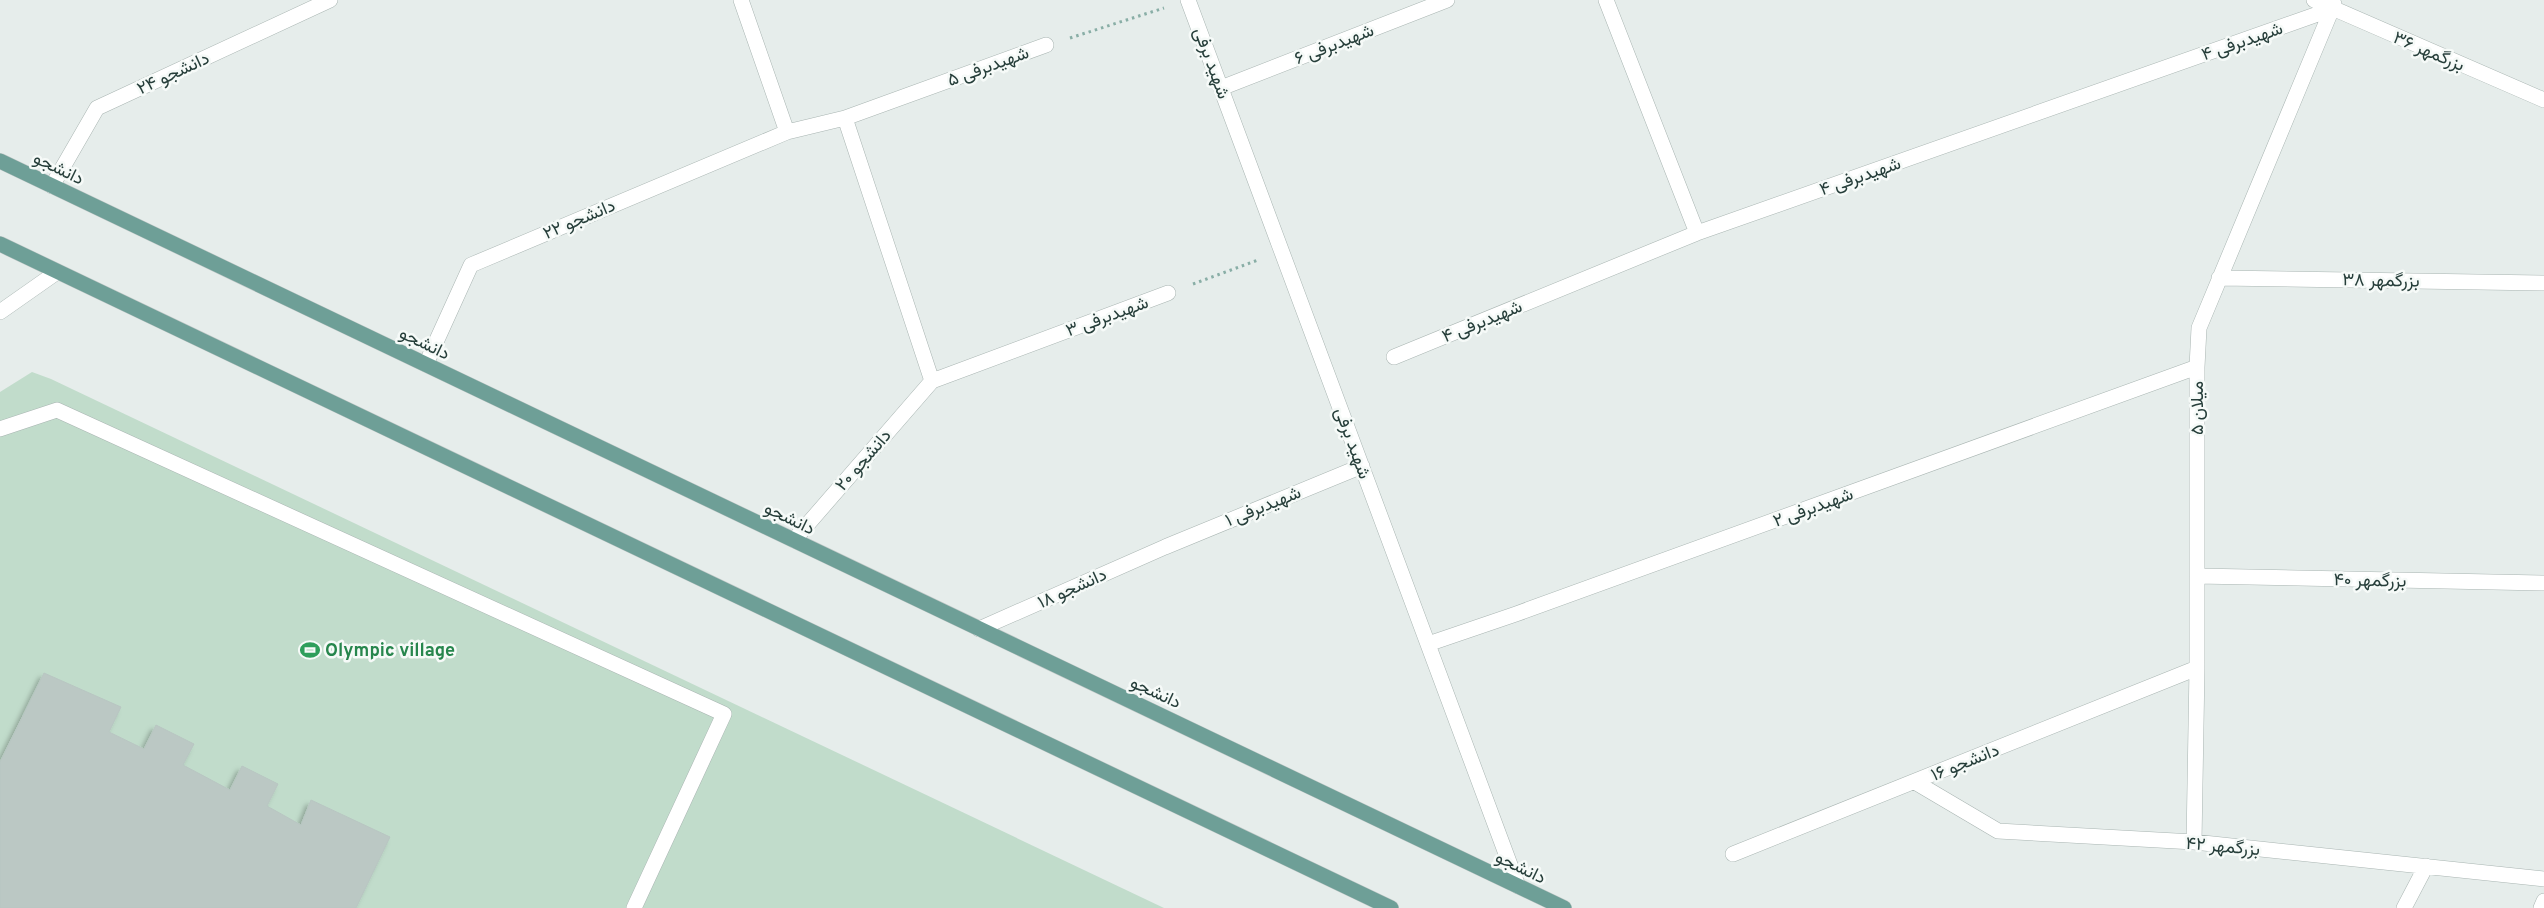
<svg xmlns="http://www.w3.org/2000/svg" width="2544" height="908" font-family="Overpass,Vazirmatn,sans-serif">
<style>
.park{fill:#c1dccb}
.building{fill:#bbc8c4;stroke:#b8c6c2;filter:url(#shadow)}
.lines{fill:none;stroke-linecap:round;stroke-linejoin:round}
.minor-casing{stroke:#a9b5b2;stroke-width:16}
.major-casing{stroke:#c2c9c8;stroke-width:16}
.path{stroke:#89aea6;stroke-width:3;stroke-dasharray:2.5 4;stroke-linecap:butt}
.minor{stroke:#fff;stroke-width:15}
.major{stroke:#6e9f97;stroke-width:15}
.labels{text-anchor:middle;stroke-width:5;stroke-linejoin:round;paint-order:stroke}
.street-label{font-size:18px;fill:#263e3a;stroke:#f6faf8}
.leisure-label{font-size:18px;font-weight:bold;fill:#27864d;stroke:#f6faf8;text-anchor:start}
</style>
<defs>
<filter id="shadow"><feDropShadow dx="-4.5" dy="4.5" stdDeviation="2.5" flood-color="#0004"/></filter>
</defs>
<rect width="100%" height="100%" fill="#e6edeb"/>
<path class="park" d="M32 372 51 379 1164 908H0V392Z"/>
<path class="building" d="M44 673 121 707 109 732 144 749 156 725 194 744 183 765 230 790 242 766 278 784 267 806 301 825 311 800 390 837 356 908H0V762Z"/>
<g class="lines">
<defs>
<path id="minor" d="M741 0 787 132
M1188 0 1518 886
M1606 0 1697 233
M2314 0 2544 100
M1221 88 1447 0
M845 118 932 381
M52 186 97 108 330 0
M2219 278 2544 283
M0 312 57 272
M1394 357 1697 233 2332 9
M426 364 471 265 787 132 845 118 1046 45
M0 429 57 410 724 714 634 908
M794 540 932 381 1168 293
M2197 576 2544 583
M979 629 1165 547 1362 466
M1428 644 1516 614 2197 367
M1915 782 1998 831 2194 842 2544 879
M2194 842 2197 668V367L2199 328 2334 4
M1733 854 2197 668
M2404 908 2426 866
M2541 908 2544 901"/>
<path id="major" d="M0 161 1564 908
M0 244 1391 908"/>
</defs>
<use href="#minor" class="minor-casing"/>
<use href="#major" class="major-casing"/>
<path class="path" d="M1070 38 1164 8
M1193 284 1258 260"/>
<use href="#minor" class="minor"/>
<use href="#major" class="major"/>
</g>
<defs>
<symbol id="stadium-bare" viewBox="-9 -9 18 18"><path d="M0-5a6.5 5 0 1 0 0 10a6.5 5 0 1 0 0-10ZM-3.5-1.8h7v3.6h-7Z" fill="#2e9e5b" stroke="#f6faf8" stroke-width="2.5" paint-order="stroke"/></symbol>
</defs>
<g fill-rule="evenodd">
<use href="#stadium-bare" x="296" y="636" width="28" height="28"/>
</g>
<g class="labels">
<g class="street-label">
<text transform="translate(2242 41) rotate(-19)" y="6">شهیدبرفی ۴</text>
<text transform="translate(1334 44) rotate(-21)" y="6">شهیدبرفی ۶</text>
<text transform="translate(2429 51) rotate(23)" y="6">بزرگمهر ۳۶</text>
<text transform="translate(1212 63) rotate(70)" y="6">شهید برفی</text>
<text transform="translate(988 66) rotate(-20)" y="6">شهیدبرفی ۵</text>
<text transform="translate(173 73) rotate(-25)" y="6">دانشجو ۲۴</text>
<text transform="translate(59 168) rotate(26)" y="6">دانشجو</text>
<text transform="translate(1860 176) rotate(-19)" y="6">شهیدبرفی ۴</text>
<text transform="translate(579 219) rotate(-23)" y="6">دانشجو ۲۲</text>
<text transform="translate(2381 280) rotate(1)" y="6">بزرگمهر ۳۸</text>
<text transform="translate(1107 316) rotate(-20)" y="6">شهیدبرفی ۳</text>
<text transform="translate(1482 321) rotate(-22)" y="6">شهیدبرفی ۴</text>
<text transform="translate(425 343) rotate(26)" y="6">دانشجو</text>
<text transform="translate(2197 408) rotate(-90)" y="6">میلان ۵</text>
<text transform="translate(1353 443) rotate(70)" y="6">شهید برفی</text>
<text transform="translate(863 460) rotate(-49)" y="6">دانشجو ۲۰</text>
<text transform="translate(1263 506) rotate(-22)" y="6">شهیدبرفی ۱</text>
<text transform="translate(1813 507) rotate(-20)" y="6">شهیدبرفی ۲</text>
<text transform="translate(790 518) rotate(26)" y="6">دانشجو</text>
<text transform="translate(2370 580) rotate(1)" y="6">بزرگمهر ۴۰</text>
<text transform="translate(1072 588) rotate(-24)" y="6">دانشجو ۱۸</text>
<text transform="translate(1156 692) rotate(25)" y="6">دانشجو</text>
<text transform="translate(1965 762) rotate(-22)" y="6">دانشجو ۱۶</text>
<text transform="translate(2223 846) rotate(5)" y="6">بزرگمهر ۴۲</text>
<text transform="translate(1521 867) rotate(26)" y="6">دانشجو</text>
</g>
<g class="leisure-label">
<text x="325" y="656">Olympic village</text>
</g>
</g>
</svg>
